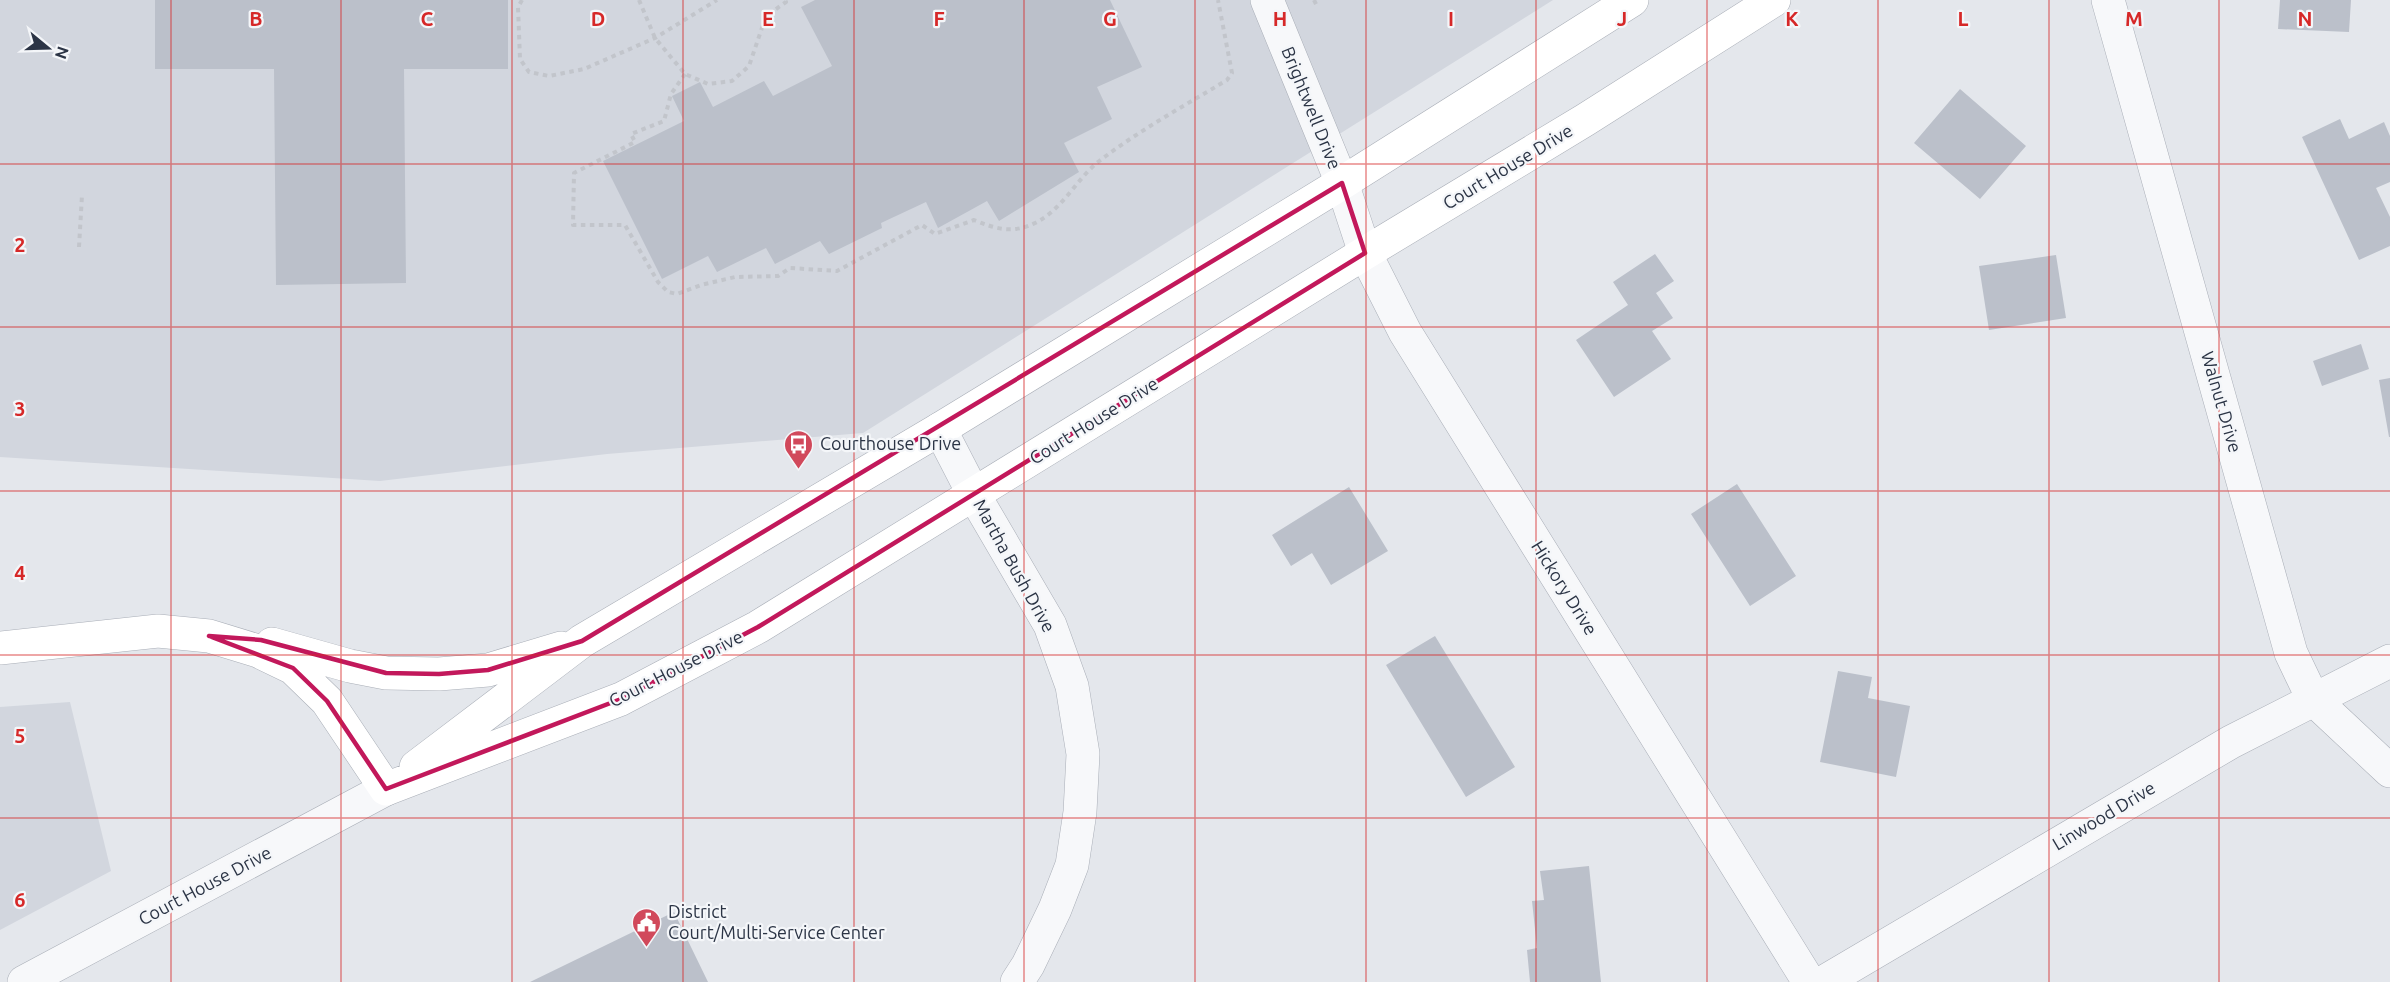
<svg xmlns="http://www.w3.org/2000/svg" width="2390" height="982" font-family="Ubuntu,sans-serif">
<style>
.built{fill:#d2d6de}
.building{fill:#bbc0ca}
.lines{fill:none;stroke-linecap:round;stroke-linejoin:round}
.street-casing{stroke:#a9aeb7;stroke-width:34}
.secondary-casing{stroke:#a9aeb7;stroke-width:34}
.path{stroke:#c2c5cb;stroke-width:4;stroke-dasharray:4.5 4.5;stroke-linecap:butt}
.street{stroke:#f7f8fa;stroke-width:33}
.secondary{stroke:#fff;stroke-width:33}
.marked{fill:none;stroke:#c2185b;stroke-width:4.5;stroke-linejoin:round}
.grid{fill:none;stroke:#d62828;stroke-width:1.5;stroke-opacity:0.55}
.labels{text-anchor:middle;stroke-width:4.5;stroke-linejoin:round;paint-order:stroke}
.street-label{font-size:18px;fill:#2b3445;stroke:#f4f6f9}
.poi-label{font-size:18px;fill:#2b3445;stroke:#f4f6f9;text-anchor:start}
.grid-label{font-size:20px;text-anchor:middle;font-weight:bold;fill:#d62828;stroke:#f4f6f9;stroke-width:4.5;stroke-linejoin:round;paint-order:stroke}
</style>
<rect width="100%" height="100%" fill="#e4e7ec"/>
<path class="built" d="M0 0H1553L863 433 607 454 380 481 0 457Z
M70 702 111 871 0 930V707Z"/>
<path class="building" d="M155 0H508V69H404L406 283 276 285 274 69H155Z
M815 0H1110L1142 67 1097 87 1112 119 1064 143 1079 172 999 221 987 201 938 228 926 202 881 223 882 228 829 254 820 241 775 264 766 248 717 272 708 256 662 279 603 161 684 121 672 96 700 82 713 107 764 81 773 96 832 66 801 7Z
M2280 0H2351L2349 32 2278 29Z
M1960 89 2026 146 1980 199 1914 143Z
M2340 119 2349 139 2384 122 2390 136V182L2376 188 2390 217V246L2359 260 2302 137Z
M1655 254 1674 281 1656 293 1673 318 1652 331 1671 359 1614 397 1576 340 1628 305 1613 282Z
M2056 255 2066 318 1989 330 1979 266Z
M2361 344 2369 369 2322 386 2313 361Z
M2390 378V437H2389L2379 380Z
M1737 484 1796 576 1750 606 1691 514Z
M1349 487 1388 551 1331 585 1312 553 1291 566 1272 535Z
M1435 636 1515 767 1466 797 1386 665Z
M1838 671 1872 677 1868 698 1910 706 1896 777 1820 762Z
M1589 866 1601 982H1530L1527 950 1537 948 1532 901 1544 900 1540 871Z
M674 912 708 982H530Z"/>
<g class="lines">
<defs>
<path id="street" d="M1267 0 1342 183 1365 253 1405 332 1809 982
M2108 0 2291 653 2313 699 2390 771
M940 429 974 495 1050 625 1072 686 1083 754 1080 812 1072 865 1055 909 1028 965 1017 982
M24 982 386 789
M1824 982 2231 742 2390 661"/>
<path id="secondary" d="M272 644 350 666 386 673 439 674 488 670 561 648
M0 648 158 631 209 636 258 651 293 668 327 701 386 789
M416 767 582 641 940 429 1342 183 1632 0
M386 789 621 699 758 627 1365 253 1585 120 1774 0"/>
</defs>
<use href="#street" class="street-casing"/>
<use href="#secondary" class="secondary-casing"/>
<path class="path" d="M522 0 518 7 520 59 529 72 549 76 584 69 655 38 717 0
M639 0 655 38 685 74 708 84 732 81 749 66 766 16 786 2 785 0
M1314 0 1318 8
M685 74 671 94 664 121 631 134 635 142 574 173 573 225H625L658 282 668 292 677 294 701 285 735 277 778 276 790 268 837 271 922 225 935 234 974 220C996 229 1013 234 1035 223 1062 210 1076 180 1098 162 1138 131 1184 106 1227 80L1232 73 1218 0
M79 247 82 195"/>
<use href="#street" class="street"/>
<use href="#secondary" class="secondary"/>
</g>
<path class="marked" d="M1342 183 1365 253 758 627 621 699 386 789 327 701 293 668 209 636 261 640 386 673 439 674 488 670 582 641Z"/>
<path class="grid" d="M171 0V982M341 0V982M512 0V982M683 0V982M854 0V982M1024 0V982M1195 0V982M1366 0V982M1536 0V982M1707 0V982M1878 0V982M2049 0V982M2219 0V982M0 164H2390M0 327H2390M0 491H2390M0 655H2390M0 818H2390"/>
<defs>
<symbol id="bus-pin" viewBox="-11 -11 22 30"><path d="M0 17L-7.5 6A9.5 9.5 0 1 1 7.5 6Z" fill="#d1495b" stroke="#f4f6f9"/><path d="M-5-6H5V4H4V6H2V4H-2V6H-4V4H-5ZM-3.5-4V0h7V-4ZM-3.5 1.2v1.5H-2V1.2ZM2 1.2v1.5H3.5V1.2Z" fill="#fff"/></symbol>
<symbol id="civic-pin" viewBox="-11 -11 22 30"><path d="M0 17L-7.5 6A9.5 9.5 0 1 1 7.5 6Z" fill="#d1495b" stroke="#f4f6f9"/><path d="M-.6-6.5H3V-4.5H.6V-3L4-1V1h2V6H-6V1h2V-1L-.6-3ZM-1.2 2.5V6h2.4V2.5Z" fill="#fff"/></symbol>
</defs>
<g fill-rule="evenodd">
<use href="#bus-pin" x="782" y="428" width="33" height="45"/>
<use href="#civic-pin" x="630" y="906" width="33" height="45"/>
</g>
<g class="labels">
<g class="street-label">
<text transform="translate(1311 108) rotate(68)" y="6">Brightwell Drive</text>
<text transform="translate(1508 167) rotate(-31)" y="6">Court House Drive</text>
<text transform="translate(2221 402) rotate(74)" y="6">Walnut Drive</text>
<text transform="translate(1094 421) rotate(-32)" y="6">Court House Drive</text>
<text transform="translate(1014 566) rotate(61)" y="6">Martha Bush Drive</text>
<text transform="translate(1564 588) rotate(58)" y="6">Hickory Drive</text>
<text transform="translate(676 669) rotate(-27)" y="6">Court House Drive</text>
<text transform="translate(2104 816) rotate(-31)" y="6">Linwood Drive</text>
<text transform="translate(205 886) rotate(-28)" y="6">Court House Drive</text>
</g>
<g class="poi-label">
<text x="820" y="450">Courthouse Drive</text>
<text x="668" y="918">District<tspan x="668" dy="21">Court/Multi-Service Center</tspan></text>
</g>
</g>
<g class="grid-label">
<text x="256" y="26">B</text>
<text x="427" y="26">C</text>
<text x="598" y="26">D</text>
<text x="768" y="26">E</text>
<text x="939" y="26">F</text>
<text x="1110" y="26">G</text>
<text x="1280" y="26">H</text>
<text x="1451" y="26">I</text>
<text x="1622" y="26">J</text>
<text x="1792" y="26">K</text>
<text x="1963" y="26">L</text>
<text x="2134" y="26">M</text>
<text x="2305" y="26">N</text>
<text x="20" y="252">2</text>
<text x="20" y="416">3</text>
<text x="20" y="580">4</text>
<text x="20" y="743">5</text>
<text x="20" y="907">6</text>
</g>
<g transform="translate(48 48) rotate(109)" stroke="#f4f6f9" stroke-width="4.5" paint-order="stroke">
<path d="M0-4.5L10 22L0 15L-10 22Z" fill="#2b3445"/>
<text y="-9" font-size="16" font-weight="bold" text-anchor="middle" fill="#2b3445">N</text>
</g>
</svg>
